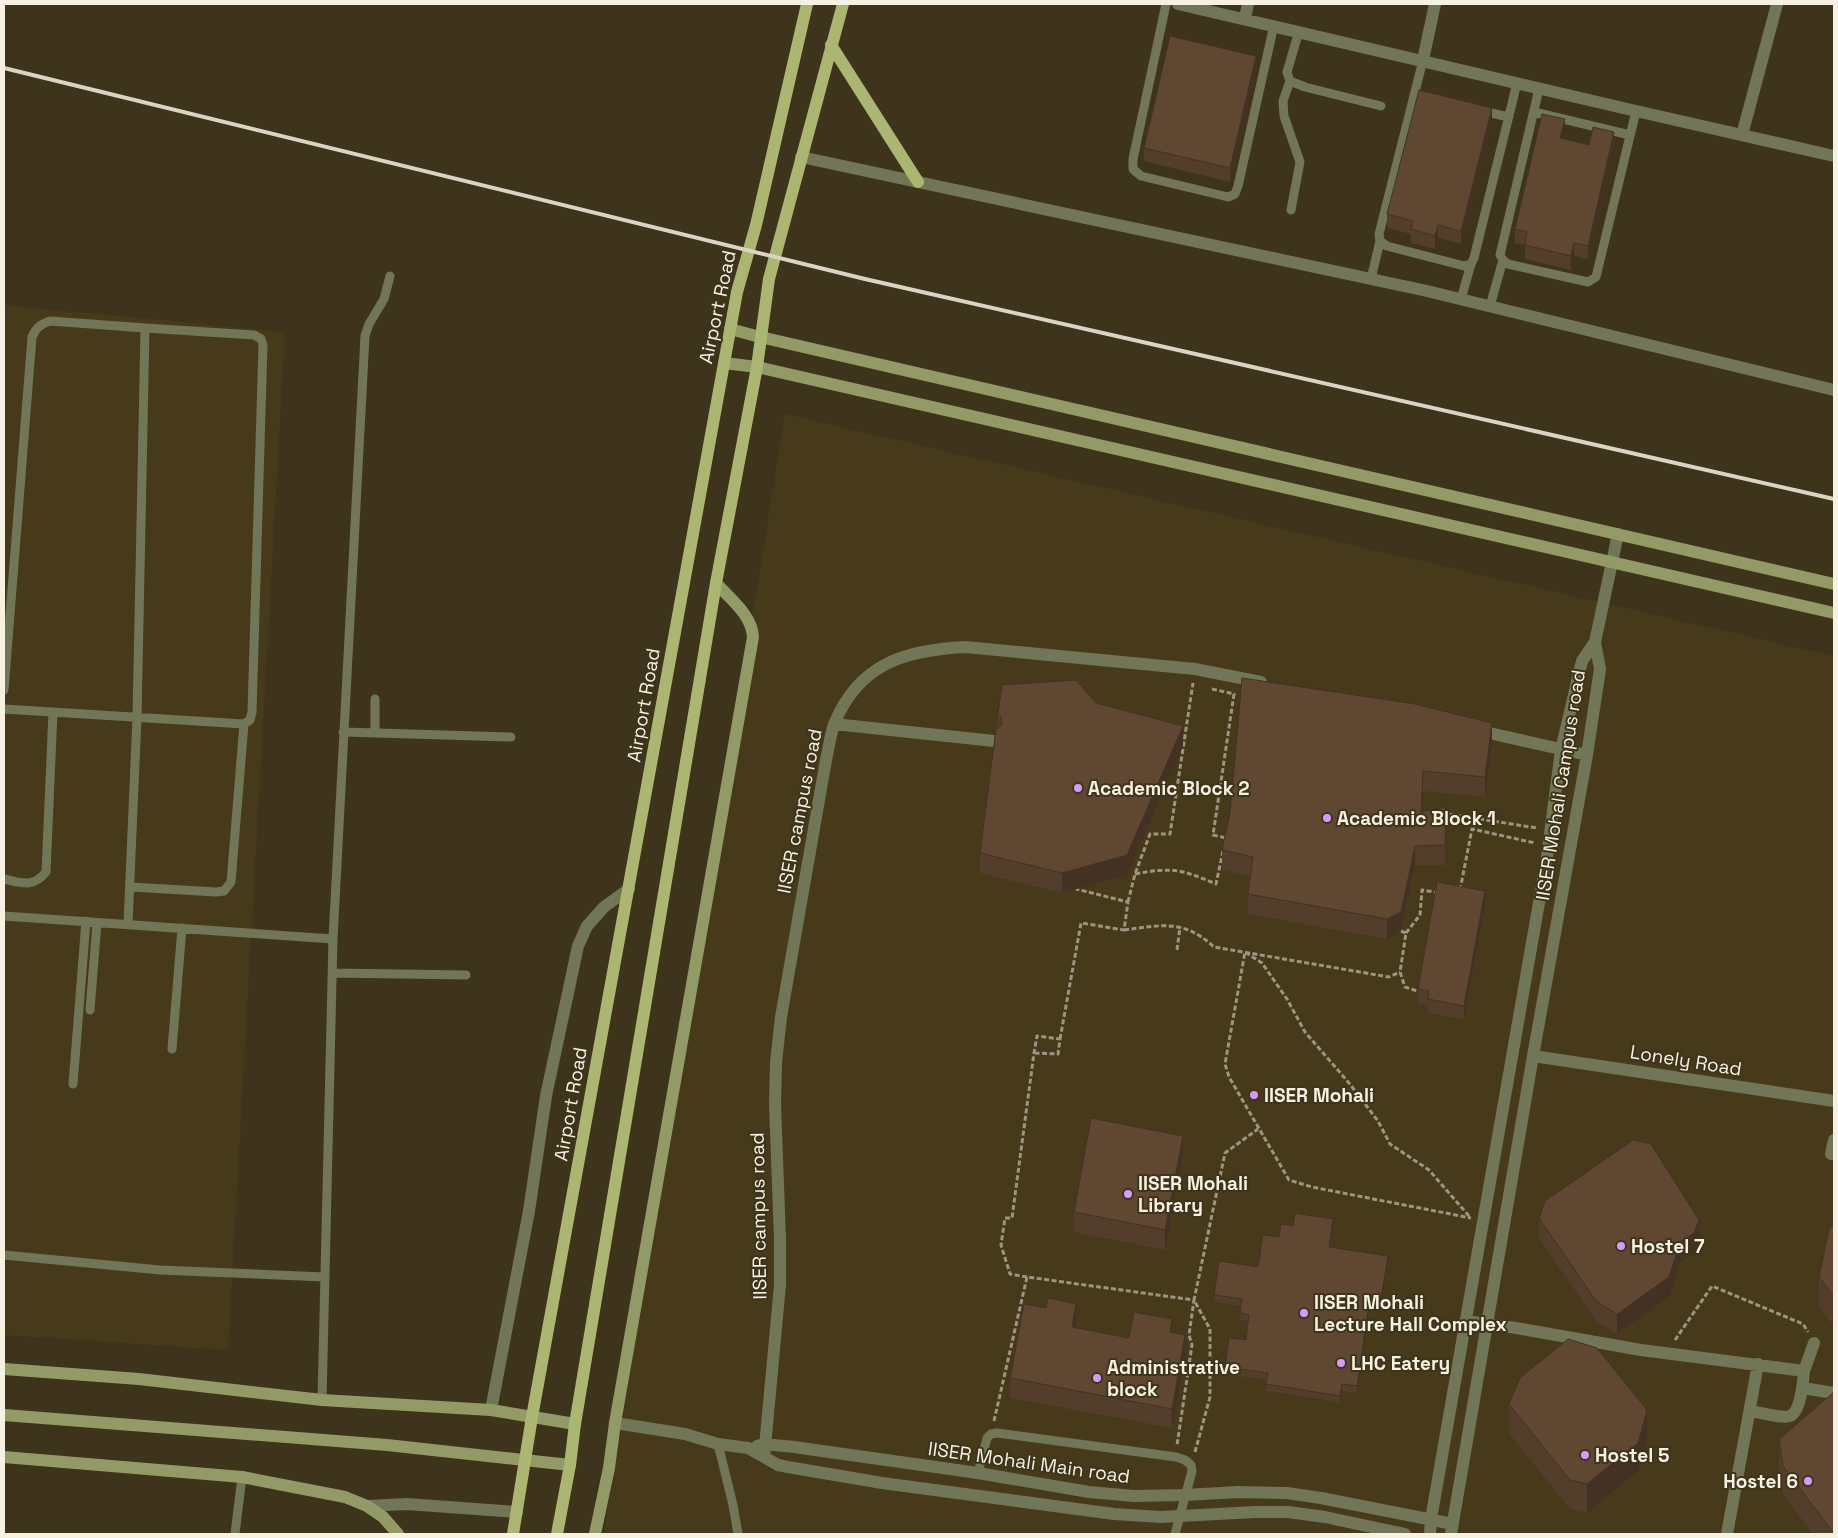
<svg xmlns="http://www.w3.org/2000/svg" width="1838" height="1538" font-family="'Space Grotesk',sans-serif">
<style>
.built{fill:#473a1a}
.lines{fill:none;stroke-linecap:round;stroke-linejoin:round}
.path{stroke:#9d9581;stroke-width:3;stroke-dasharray:5 2.5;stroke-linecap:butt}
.lane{stroke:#717656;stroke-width:9}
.street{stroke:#717656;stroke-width:12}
.secondary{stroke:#929a66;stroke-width:12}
.primary{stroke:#abb672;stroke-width:12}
.rail{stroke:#dbd4c4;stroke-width:4}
.wall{fill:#533d2b}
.shaded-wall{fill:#433223}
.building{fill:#604732;stroke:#433223}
.poi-dot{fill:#d69bfa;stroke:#3e341c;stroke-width:2}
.labels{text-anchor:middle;stroke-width:4;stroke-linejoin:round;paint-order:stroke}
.street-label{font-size:19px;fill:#f7f1e2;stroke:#3e341c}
.poi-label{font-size:19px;font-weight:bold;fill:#f7f1e2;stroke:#3e341c;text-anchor:start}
</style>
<rect width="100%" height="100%" fill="#3e341c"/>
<path class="built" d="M4 305 285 332 228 1350 4 1335Z
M785 414 1834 656V1534H604Z"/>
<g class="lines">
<path class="path" d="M1212 689 1234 694 1213 835 1226 838 1225 840
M1442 813 1537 828
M1135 874C1172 867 1181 869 1216 884L1223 851
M1460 890 1472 829 1535 843
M1128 902 1135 874 1150 834H1170L1193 683
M1124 930C1161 925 1184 919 1214 947L1389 977 1400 972
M1401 931 1406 933 1400 972 1405 987 1417 991
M1406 933 1420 915 1422 890 1440 893
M1177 950 1180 927
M1060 1039 1081 923 1124 930 1128 902 1076 889
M1469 1216 1429 1170 1390 1144 1378 1121 1349 1083 1305 1032 1287 999 1262 963 1245 952 1225 1064 1229 1077 1289 1180 1312 1187 1471 1218
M1027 1277 1010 1274 1001 1245 1005 1218H1012L1034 1053 1037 1036 1060 1039 1058 1054 1034 1053
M1675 1340 1712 1286 1803 1324 1808 1332
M994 1421 1027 1277 1194 1300 1189 1335 1192 1345 1177 1445
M1195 1452 1210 1397V1329L1194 1300 1225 1153 1258 1129"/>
<path class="lane" d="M1166 4 1133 159V169L1141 176 1228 197 1235 194 1238 186 1274 25
M1299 31 1287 72 1290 81 1305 87 1381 106
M1423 60 1379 234 1380 241 1387 246 1464 266 1471 264 1474 258 1517 83
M1290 81 1283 101 1284 116 1300 162 1291 210
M1539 89 1500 255 1503 260 1508 264 1588 282 1596 277 1636 111
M1482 111 1509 117
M1534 112 1630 135
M1371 279 1380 241
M1461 299 1471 264
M1490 306 1503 260
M4 690 32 337C36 327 41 324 50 321L145 328 137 718 128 924
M375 699V732
M4 709 244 724 250 720 252 712 263 345 261 339 254 335 145 328
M343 732 511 737
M4 879C22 883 33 888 46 872L53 712
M131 887 216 892 224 891 231 882 244 724
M4 916 333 939
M332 973 466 975
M90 1010 97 923
M172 1049 182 928
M73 1084 86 921
M4 1255 160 1270 325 1277
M322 1400 333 939 365 336 369 324 384 299 390 276
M718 1444 733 1505 738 1534
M978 1473 987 1438 991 1434 997 1433 1176 1457 1185 1460 1191 1465 1192 1471 1175 1534
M235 1534 242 1477"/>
<path class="street" d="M1178 4 1636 111 1834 156
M1245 18 1248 4
M1423 60 1435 4
M1742 135 1777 4
M801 157 1427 291 1834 390
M834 724 994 741
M1476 730 1587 755
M1533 1056 1834 1101
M1831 1154 1834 1140
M1466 1321 1516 1328 1641 1350 1804 1371C1803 1382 1801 1411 1790 1416 1782 1419 1759 1412 1750 1411
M1804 1371 1814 1343
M1803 1388 1834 1393
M491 1410 529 1211 546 1096 578 946 587 926 604 907 629 889
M615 1423 685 1434 718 1444 748 1448 778 1465 788 1467 882 1483 1114 1514 1161 1517 1255 1512H1288L1325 1517 1405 1534
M757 1446 764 1444 794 1447 978 1473 1089 1492 1134 1496 1185 1495 1238 1492 1287 1493 1321 1498 1453 1524
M764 1457 780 1285V1239L775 1104 776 1062 781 1017 826 760C829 748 830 734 835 722 860 663 906 650 965 647L1195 669 1261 682
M367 1506 407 1504 517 1512
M1430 1534 1431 1519 1547 857 1561 750 1582 661 1595 642
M1451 1534 1533 1056 1587 755 1600 669 1595 642 1618 534
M1727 1534 1758 1364"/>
<path class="secondary" d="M730 329 760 337 1834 584
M724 363 757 367 1834 613
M4 1369 139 1379 322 1400 491 1410 575 1424
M4 1415 387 1445 570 1465
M4 1457 242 1477 345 1497 367 1506 383 1517 398 1534
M595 1534 609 1468 615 1423 753 637C752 615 730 599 716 583"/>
<path class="primary" d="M831 45 918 182
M513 1534 532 1417 737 292 756 225 807 4
M557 1534 570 1465 575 1424 716 583 757 367 769 279 843 4"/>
<path class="rail" d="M4 68 865 279 1834 499"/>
</g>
<path class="wall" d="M1256 70 1230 182 1144 161V148Z
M1492 122 1461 244 1438 238 1435 249 1411 243V234L1387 228V214Z
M1565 132 1563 139 1589 145H1614L1588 259 1574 256 1571 270 1525 259V245L1515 243V229Z
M1096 703 1183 746 1127 875 1062 893 980 873V853L998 728V714Z
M1492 742 1485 797 1423 791 1422 812 1446 827 1445 865H1415L1401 931 1387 939 1248 914V894L1251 876 1222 870V850Z
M1485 905 1464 1019 1428 1013V1004L1418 1003V989Z
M1183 1155 1165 1250 1074 1232V1212Z
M1539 1218 1699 1240 1694 1253 1680 1262 1669 1297 1617 1334 1596 1321 1539 1238Z
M1834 1225V1326L1819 1306V1277Z
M1333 1226 1330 1247 1388 1263 1381 1306 1370 1304 1357 1393 1342 1391 1340 1402 1266 1391 1267 1380 1225 1374V1367L1246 1340 1248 1321 1240 1320 1241 1306 1214 1302V1295L1258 1267 1279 1237Z
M1076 1324V1328L1129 1338 1172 1333 1185 1355 1172 1428 1010 1398V1378Z
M1509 1404 1647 1439 1638 1471 1587 1513 1570 1509 1509 1433Z
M1779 1439 1834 1534H1813L1783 1494 1779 1467Z"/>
<path class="shaded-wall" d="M1256 56V70L1230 182V168Z
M1492 108V122L1461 244V231Z
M1565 119V132L1560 152V138Z
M1614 132V145L1588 259V246Z
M1438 225V238L1435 249V236Z
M1574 243V256L1571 270V256Z
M1492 723V742L1485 797V777Z
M1183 726V746L1127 875 1062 893V873Z
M1423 771V791L1421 832V812Z
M1446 807V827L1445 865V845Z
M1415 846V865L1401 931 1387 939V919Z
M1485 891V905L1464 1019V1006Z
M1183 1136V1155L1165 1250V1230Z
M1333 1219V1226L1329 1254V1247Z
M1699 1220V1240L1694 1253 1680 1262 1669 1297 1617 1334V1314Z
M1388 1256V1263L1381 1306V1299Z
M1370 1297V1304L1357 1393V1386Z
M1076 1304V1324L1072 1347V1327Z
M1172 1319V1339L1170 1332Z
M1185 1335V1355L1172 1428V1409Z
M1342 1384V1391L1340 1402V1396Z
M1647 1410V1439L1638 1471 1587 1513V1484Z"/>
<path class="building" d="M1170 36 1256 56 1230 168 1144 148Z
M1419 90 1492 108 1461 231 1438 225 1435 236 1411 229 1413 221 1387 214Z
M1542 114 1565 119 1560 138 1589 145 1593 127 1614 132 1588 246 1574 243 1571 256 1525 245 1527 232 1515 229Z
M1242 678 1415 704 1492 723 1485 777 1423 771 1421 812 1446 807 1445 845 1415 846 1401 912 1387 919 1248 894 1253 857 1222 850 1230 813Z
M1076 680 1096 703 1183 726 1127 855 1062 873 980 853 996 729 1000 726 1002 723 1001 717 998 714 1002 685Z
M1437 882 1485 891 1464 1006 1428 999 1429 991 1418 989Z
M1091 1118 1183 1136 1165 1230 1074 1212Z
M1633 1140 1651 1144 1699 1220 1694 1233 1680 1242 1669 1277 1617 1314 1596 1301 1539 1218 1545 1201Z
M1295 1213 1333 1219 1329 1247 1388 1256 1381 1299 1370 1297 1357 1386 1342 1384 1340 1396 1266 1384 1268 1373 1225 1367 1229 1338 1246 1340 1249 1315 1240 1313 1242 1299 1214 1295 1219 1261 1258 1267 1263 1235 1279 1237 1281 1224 1293 1226Z
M1834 1225V1297L1819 1277 1829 1229Z
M1048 1298 1076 1304 1072 1327 1129 1338 1134 1312 1172 1319 1170 1332 1185 1335 1172 1409 1010 1378 1024 1304 1046 1308Z
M1568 1339 1597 1348 1647 1410 1638 1443 1587 1484 1570 1480 1509 1404 1520 1378Z
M1834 1392V1534L1783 1466 1779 1439Z"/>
<g class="poi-dot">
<circle cx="1078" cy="788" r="5"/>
<circle cx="1327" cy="818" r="5"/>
<circle cx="1254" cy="1095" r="5"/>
<circle cx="1128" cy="1194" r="5"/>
<circle cx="1621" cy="1246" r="5"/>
<circle cx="1304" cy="1313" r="5"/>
<circle cx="1341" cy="1363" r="5"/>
<circle cx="1097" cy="1378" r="5"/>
<circle cx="1585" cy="1455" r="5"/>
<circle cx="1808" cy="1481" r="5"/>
</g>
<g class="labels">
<g class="street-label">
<text transform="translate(717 307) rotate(-78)" y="7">Airport Road</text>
<text transform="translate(643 705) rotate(-80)" y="7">Airport Road</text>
<text transform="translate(1560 785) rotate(-81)" y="7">IISER Mohali Campus road</text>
<text transform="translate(799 811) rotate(-79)" y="7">IISER campus road</text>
<text transform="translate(1686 1060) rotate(9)" y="7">Lonely Road</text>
<text transform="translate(570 1104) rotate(-80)" y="7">Airport Road</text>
<text transform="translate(758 1216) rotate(-91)" y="7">IISER campus road</text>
<text transform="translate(1029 1462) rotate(8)" y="7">IISER Mohali Main road</text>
</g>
<g class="poi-label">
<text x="1088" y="795">Academic Block 2</text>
<text x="1337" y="825">Academic Block 1</text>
<text x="1264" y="1102">IISER Mohali</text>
<text x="1138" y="1190">IISER Mohali<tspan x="1138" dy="22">Library</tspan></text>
<text x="1631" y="1253">Hostel 7</text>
<text x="1314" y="1309">IISER Mohali<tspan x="1314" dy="22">Lecture Hall Complex</tspan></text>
<text x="1351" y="1370">LHC Eatery</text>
<text x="1107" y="1374">Administrative<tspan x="1107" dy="22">block</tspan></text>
<text x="1595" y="1462">Hostel 5</text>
<text x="1798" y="1488" text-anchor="end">Hostel 6</text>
</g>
</g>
<rect width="1838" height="1538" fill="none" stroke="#f7f1e2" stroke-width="10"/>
</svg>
